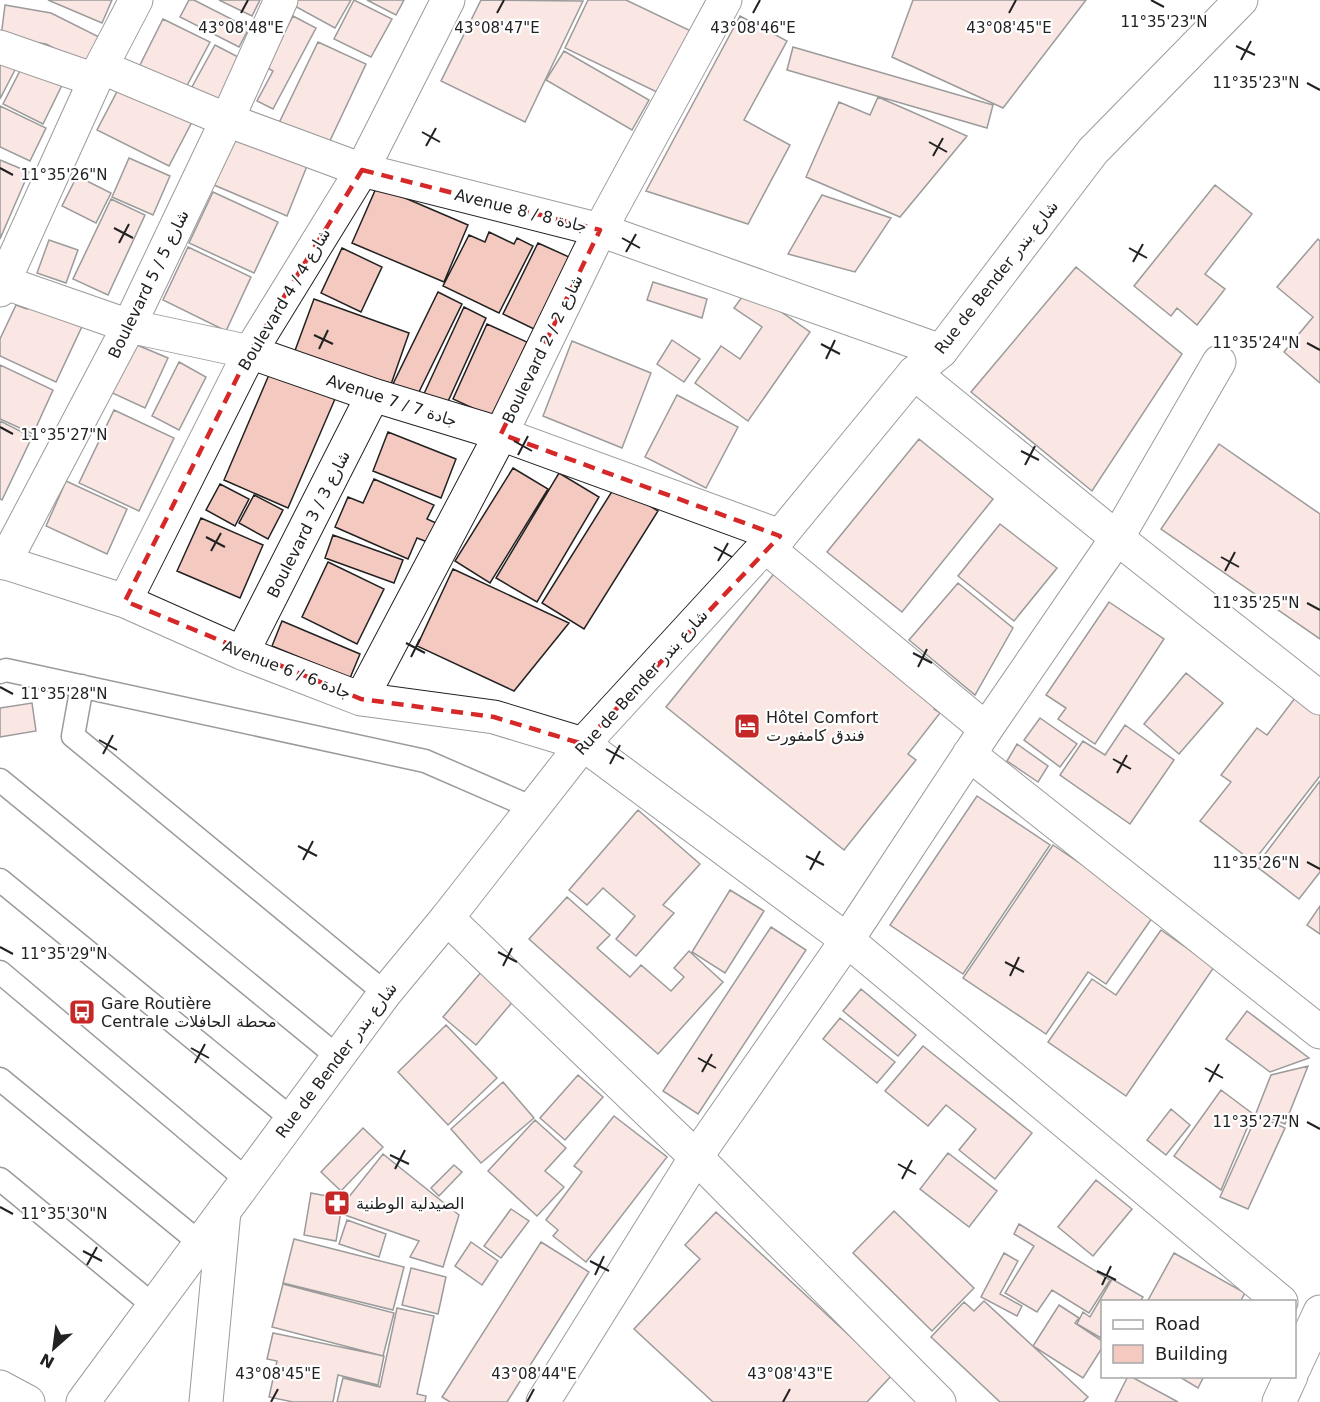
<svg xmlns="http://www.w3.org/2000/svg" width="1320" height="1402" font-family="'DejaVu Sans','Noto Sans Arabic',sans-serif">
<style>
.building{fill:#f3c9c0;stroke:#222;stroke-width:1.5}
.lines{fill:none;stroke-linecap:round;stroke-linejoin:round}
.lane-casing{stroke:#222;stroke-width:25}
.street-casing{stroke:#222;stroke-width:35}
.secondary-casing{stroke:#222;stroke-width:35}
.lane{stroke:#fff;stroke-width:22}
.street{stroke:#fff;stroke-width:33}
.secondary{stroke:#fff;stroke-width:33}
.marked{fill:none;stroke:#d62828;stroke-width:4.5;stroke-dasharray:12 8;stroke-linejoin:round}
.ticks{fill:none;stroke:#222;stroke-width:2}
.labels{text-anchor:middle;stroke-width:4.5;stroke-linejoin:round;paint-order:stroke}
.street-label{font-size:16px;fill:#222;stroke:#fff}
.poi-label{font-size:16px;fill:#222;stroke:#fff;text-anchor:start}
.ticks-label{font-size:15px;text-anchor:middle;fill:#222;stroke:#fff;stroke-width:4.5;stroke-linejoin:round;paint-order:stroke}
</style>
<rect width="100%" height="100%" fill="#fff"/>
<path class="building" d="M48 0H112L102 23Z
M189 0H194L249 28 239 47 180 17Z
M219 0H260L252 16Z
M294 0H351L335 28 291 4Z
M354 0 392 19 371 57 334 39Z
M367 0H404L396 15Z
M481 0 583 1 525 122 441 81Z
M588 0H626L691 31 661 94 565 48Z
M913 0H1086L1003 108 892 57Z
M5 5 51 13 101 38 87 65 46 44 1 37Z
M293 16 316 28 273 109 257 101 273 71 266 67Z
M740 16 787 41 744 120 790 145 748 224 646 191Z
M163 19 210 42 182 95 137 71Z
M318 42 366 64 327 147 279 123Z
M215 45 242 59 214 111 187 96Z
M793 47 993 105 987 128 787 70Z
M564 51 649 100 632 130 546 80Z
M0 54 18 64 0 99Z
M26 59 65 79 43 124 3 104Z
M121 84 193 120 169 166 97 130Z
M878 97 967 136 900 217 806 177 839 102 870 115Z
M0 106 46 128 30 161 0 147Z
M236 131 309 161 287 216 214 185Z
M129 158 170 176 153 215 112 197Z
M0 160 29 172 0 239Z
M77 176 111 193 96 223 62 206Z
M1215 185 1252 214 1205 274 1225 289 1197 325 1177 308 1171 316 1134 286Z
M377 186 468 225 444 282 352 243Z
M213 192 278 222 254 273 189 243Z
M822 195 891 218 855 272 788 254Z
M111 199 145 215 108 295 73 279Z
M489 232 514 244 517 238 533 246 499 313 443 286 469 235 485 242Z
M1318 239 1320 241V383L1284 352 1313 317 1277 287Z
M49 240 78 250 66 283 37 273Z
M538 243 569 257 534 329 503 314Z
M188 247 251 277 226 331 163 300Z
M342 248 382 267 361 312 321 293Z
M1076 267 1182 354 1092 491 971 392Z
M653 282 707 299 702 318 647 300Z
M748 289 810 332 748 421 695 383 721 346 740 359 762 327 734 308Z
M438 292 462 304 416 398 392 386Z
M33 296 85 320 56 382 0 356V339L16 305 27 309Z
M314 299 409 333 389 390 293 356Z
M464 307 486 318 445 408 422 398Z
M487 324 527 342 492 417 453 399Z
M672 340 700 359 684 382 657 364Z
M572 341 651 373 622 448 543 416Z
M130 342 168 358 145 408 108 391Z
M179 362 206 377 179 430 152 416Z
M0 365 53 390 33 434 0 419Z
M271 370 335 399 288 508 224 480Z
M677 395 738 427 706 488 645 457Z
M114 410 174 438 139 511 79 483Z
M0 421 32 437 2 500 0 499Z
M388 432 456 459 441 498 373 471Z
M919 439 993 499 902 612 827 552Z
M1219 444 1320 514V639L1161 529Z
M513 468 548 489 490 583 455 561Z
M559 473 599 497 537 602 496 578Z
M374 479 434 505 427 519 438 524 430 543 417 538 408 559 335 527 348 497 363 503Z
M66 481 127 509 107 554 46 526Z
M220 484 249 499 235 526 206 510Z
M616 485 658 511 584 629 542 603Z
M254 495 283 510 268 539 239 523Z
M201 518 263 545 240 598 177 571Z
M1000 524 1057 568 1014 621 958 576Z
M333 535 403 560 394 583 325 558Z
M328 562 384 589 357 644 302 617Z
M453 569 569 623 514 691 417 646Z
M777 570 940 701 934 709 940 713 908 754 916 760 844 850 666 707Z
M958 583 1013 628 975 695 909 640Z
M1109 602 1164 639 1095 744 1058 719 1066 708 1046 695Z
M282 621 360 654 350 678 272 646Z
M1186 673 1223 703 1179 754 1144 724Z
M1298 694 1320 711V776L1253 862 1200 821 1231 782 1221 775 1257 728 1267 735Z
M32 703 36 731 0 737V708Z
M1040 718 1077 744 1060 767 1024 740Z
M1125 725 1174 760 1130 824 1060 775 1083 741 1105 755Z
M1017 744 1048 766 1038 782 1007 761Z
M1320 781V872L1299 899 1256 866Z
M977 796 1050 845 963 974 890 925Z
M638 810 700 864 663 905 674 913 636 956 616 939 635 916 603 888 587 905 569 890Z
M1053 845 1155 914 1106 984 1088 972 1046 1034 963 978Z
M730 890 764 911 725 973 692 952Z
M567 897 610 935 597 948 630 977 641 965 671 991 684 977 674 968 689 951 723 982 658 1054 529 939Z
M1320 906V934L1307 925Z
M771 927 806 950 698 1114 663 1091Z
M1161 930 1214 967 1126 1096 1048 1042 1092 979 1116 995Z
M482 971 515 999 476 1045 443 1017Z
M861 989 916 1035 898 1056 843 1011Z
M1247 1011 1309 1058 1270 1072 1226 1039Z
M840 1018 895 1062 877 1083 823 1039Z
M446 1025 497 1078 448 1125 398 1072Z
M923 1046 1032 1133 995 1179 959 1150 976 1129 946 1105 928 1126 885 1091Z
M1308 1066 1285 1124 1256 1113 1271 1075Z
M578 1075 603 1097 565 1140 540 1118Z
M503 1082 534 1118 481 1163 451 1129Z
M1221 1090 1253 1114 1221 1190 1174 1156Z
M1171 1109 1190 1125 1166 1155 1147 1140Z
M1257 1115 1285 1128 1248 1209 1220 1197Z
M614 1116 667 1157 586 1262 553 1236 558 1230 546 1220 582 1172 574 1166Z
M535 1120 566 1148 545 1171 564 1187 537 1216 488 1171Z
M363 1128 383 1147 341 1191 321 1172Z
M948 1153 997 1191 969 1227 920 1189Z
M383 1154 459 1215 443 1267 410 1257 419 1241 342 1214 348 1198Z
M454 1165 462 1172 439 1196 431 1188Z
M1096 1180 1132 1209 1093 1256 1058 1227Z
M311 1193 343 1199 336 1241 304 1235Z
M511 1209 529 1221 501 1258 484 1246Z
M894 1211 974 1288 932 1331 853 1253Z
M716 1212 892 1375 867 1402H713L634 1329 700 1259 685 1245Z
M347 1220 386 1234 379 1257 339 1244Z
M1019 1224 1110 1280 1089 1313 1052 1290 1037 1312 1005 1293 1034 1246 1014 1234Z
M294 1239 404 1267 393 1310 283 1283Z
M471 1242 498 1261 482 1285 455 1266Z
M541 1242 589 1272 507 1402H450L442 1397Z
M1004 1253 1018 1261 1000 1294 1022 1306 1017 1316 981 1297Z
M1174 1253 1245 1293 1240 1302H1147Z
M411 1268 446 1277 438 1314 402 1305Z
M1112 1279 1143 1297 1140 1302H1102L1101 1338 1077 1324 1083 1312 1090 1317Z
M283 1284 394 1313 383 1356 272 1327Z
M984 1301 1088 1397 1083 1402H1000L931 1337 964 1302 974 1311Z
M1059 1305 1079 1318 1075 1323 1102 1341V1348L1083 1378 1033 1346Z
M397 1308 434 1316 417 1394 426 1396 425 1402H337L343 1378 380 1387Z
M273 1333 384 1356 378 1385 338 1375 333 1402H293L269 1397 277 1361 267 1359Z
M1128 1376H1130L1178 1402H1115Z
M1178 1376H1204L1198 1388Z"/>
<g class="lines">
<defs>
<path id="lane" d="M0 672 6 670 425 761 533 808
M82 686 73 736 385 993
M0 780 338 1057
M0 880 292 1119
M0 972 247 1180
M0 1079 200 1243
M0 1179 154 1306"/>
<path id="street" d="M0 47 95 80
M101 67 227 120 362 170 600 230 941 351
M0 281 129 326 250 352 373 395 501 434 780 536
M0 290 101 67 136 0
M914 373 1117 538 1320 698
M765 546 986 729
M0 561 125 601 242 653 361 699 494 717 583 744 847 940 1281 1302
M4 563 129 326 227 120 281 0
M125 601 250 352 362 170 448 0
M242 653 373 395
M361 699 501 434 600 230 725 0
M969 754 1320 1032
M447 918 696 1157 939 1402
M0 1387 28 1402
M206 1402 224 1211
M543 1402 696 1157 847 940 986 729 1117 538 1219 362"/>
<path id="secondary" d="M1294 1368 1320 1312
M83 1402 385 993 447 918 583 744 765 546 780 536 914 373 941 351 1093 151 1241 0
M1279 1402 1291 1376"/>
</defs>
<use href="#lane" class="lane-casing"/>
<use href="#street" class="street-casing"/>
<use href="#secondary" class="secondary-casing"/>
<use href="#lane" class="lane"/>
<use href="#street" class="street"/>
<use href="#secondary" class="secondary"/>
</g>
<path d="M0 0H1320V1402H0ZM362 170 600 230 501 434 780 536 583 744 494 717 361 699 125 601 250 352Z" fill="#fff" fill-opacity=".55" fill-rule="evenodd"/>
<path class="marked" d="M362 170 600 230 501 434 780 536 583 744 494 717 361 699 125 601 250 352Z"/>
<path class="ticks" d="M1151 0 1164 7M241 13 248 0M497 13 504 0M753 13 760 0M1009 13 1016 0M1236 46 1255 55M1241 60 1251 41M1307 83 1320 90M422 132 440 142M929 142 947 152M426 146 436 128M933 156 943 138M0 168 13 175M114 228 133 238M622 238 640 248M119 243 129 224M1129 248 1147 258M626 252 636 234M1133 262 1143 244M314 335 333 344M1307 343 1320 350M821 344 840 354M319 349 328 330M826 359 835 340M0 427 13 434M514 441 532 451M1021 451 1039 460M518 455 528 436M1025 465 1035 446M206 537 225 547M714 547 732 557M211 551 221 533M1221 557 1239 567M718 561 728 543M1225 571 1235 552M1307 603 1320 610M406 643 425 653M913 653 932 663M411 657 420 639M918 667 927 649M0 687 13 694M99 740 117 750M606 749 624 759M103 754 113 735M1113 759 1131 769M610 764 620 745M1117 773 1127 755M298 846 317 856M806 856 824 865M303 860 313 841M1307 862 1320 869M810 870 820 851M0 947 13 954M498 952 517 962M1005 962 1024 972M503 966 512 948M1010 976 1019 957M191 1048 209 1058M698 1058 716 1068M195 1063 205 1044M1205 1068 1223 1078M702 1072 712 1054M1209 1082 1219 1064M1307 1122 1320 1129M390 1155 409 1164M898 1164 916 1174M395 1169 405 1150M902 1179 912 1160M0 1207 13 1214M83 1251 102 1261M590 1261 609 1271M87 1265 97 1247M1097 1271 1116 1280M595 1275 604 1256M1102 1285 1111 1266M271 1402 278 1389M527 1402 534 1389M783 1402 790 1389"/>
<defs>
<symbol id="hotel-square" viewBox="-11 -11 22 22"><rect x="-9" y="-9" width="18" height="18" rx="4" fill="#c62828" stroke="#fff"/><path d="M-6-4.5h1.5V1H6V5H4.5V3h-9V5H-6ZM-4 0a1.8 1.8 0 1 1 3.6 0ZM.5 0V-2.5h3Q6-2.5 6 0Z" fill="#fff"/></symbol>
<symbol id="bus-square" viewBox="-11 -11 22 22"><rect x="-9" y="-9" width="18" height="18" rx="4" fill="#c62828" stroke="#fff"/><path d="M-5-6H5V4H4V6H2V4H-2V6H-4V4H-5ZM-3.5-4V0h7V-4ZM-3.5 1.2v1.5H-2V1.2ZM2 1.2v1.5H3.5V1.2Z" fill="#fff"/></symbol>
<symbol id="pharmacy-square" viewBox="-11 -11 22 22"><rect x="-9" y="-9" width="18" height="18" rx="4" fill="#c62828" stroke="#fff"/><path d="M-2-6h4v4h4v4h-4v4h-4v-4h-4v-4h4Z" fill="#fff"/></symbol>
</defs>
<g fill-rule="evenodd">
<use href="#hotel-square" x="732" y="711" width="30" height="30"/>
<use href="#bus-square" x="67" y="997" width="30" height="30"/>
<use href="#pharmacy-square" x="322" y="1188" width="30" height="30"/>
</g>
<g class="labels">
<g class="street-label">
<text transform="translate(521 210) rotate(14)" y="6">Avenue 8 / جادة 8</text>
<text transform="translate(996 277) rotate(-52)" y="6">Rue de Bender شارع بندر</text>
<text transform="translate(148 284) rotate(-64)" y="6">Boulevard 5 / شارع 5</text>
<text transform="translate(284 299) rotate(-59)" y="6">Boulevard 4 / شارع 4</text>
<text transform="translate(542 349) rotate(-64)" y="6">Boulevard 2 / شارع 2</text>
<text transform="translate(392 400) rotate(18)" y="6">Avenue 7 / جادة 7</text>
<text transform="translate(308 524) rotate(-63)" y="6">Boulevard 3 / شارع 3</text>
<text transform="translate(287 669) rotate(21)" y="6">Avenue 6 / جادة 6</text>
<text transform="translate(641 682) rotate(-48)" y="6">Rue de Bender شارع بندر</text>
<text transform="translate(336 1060) rotate(-53)" y="6">Rue de Bender شارع بندر</text>
</g>
<g class="poi-label">
<text x="766" y="723">Hôtel Comfort<tspan x="766" dy="18">فندق كامفورت</tspan></text>
<text x="101" y="1009">Gare Routière<tspan x="101" dy="18">Centrale محطة الحافلات</tspan></text>
<text x="356" y="1209">الصيدلية الوطنية</text>
</g>
</g>
<g class="ticks-label">
<text x="1164" y="27">11°35'23"N</text>
<text x="241" y="33">43°08'48"E</text>
<text x="497" y="33">43°08'47"E</text>
<text x="753" y="33">43°08'46"E</text>
<text x="1009" y="33">43°08'45"E</text>
<text x="1256" y="88">11°35'23"N</text>
<text x="64" y="180">11°35'26"N</text>
<text x="1256" y="348">11°35'24"N</text>
<text x="64" y="440">11°35'27"N</text>
<text x="1256" y="608">11°35'25"N</text>
<text x="64" y="699">11°35'28"N</text>
<text x="1256" y="868">11°35'26"N</text>
<text x="64" y="959">11°35'29"N</text>
<text x="1256" y="1127">11°35'27"N</text>
<text x="64" y="1219">11°35'30"N</text>
<text x="278" y="1379">43°08'45"E</text>
<text x="534" y="1379">43°08'44"E</text>
<text x="790" y="1379">43°08'43"E</text>
</g>
<rect x="1101" y="1300" width="195" height="78" fill="#ffffff" stroke="#a7a7a7" stroke-width="1.5"/>
<rect x="1113" y="1320" width="30" height="9" fill="#ffffff" stroke="#a7a7a7" stroke-width="1.5"/>
<text x="1155" y="1330" font-size="18" fill="#222222">Road</text>
<rect x="1113" y="1345" width="30" height="18" fill="#f3c9c0" stroke="#a7a7a7" stroke-width="1.5"/>
<text x="1155" y="1360" font-size="18" fill="#222222">Building</text>
<g transform="translate(54 1348) rotate(208)" stroke="#ffffff" stroke-width="4.5" paint-order="stroke">
<path d="M0-4.5L10 22L0 15L-10 22Z" fill="#222222"/>
<text y="-9" font-size="16" font-weight="bold" text-anchor="middle" fill="#222222">N</text>
</g>
</svg>
